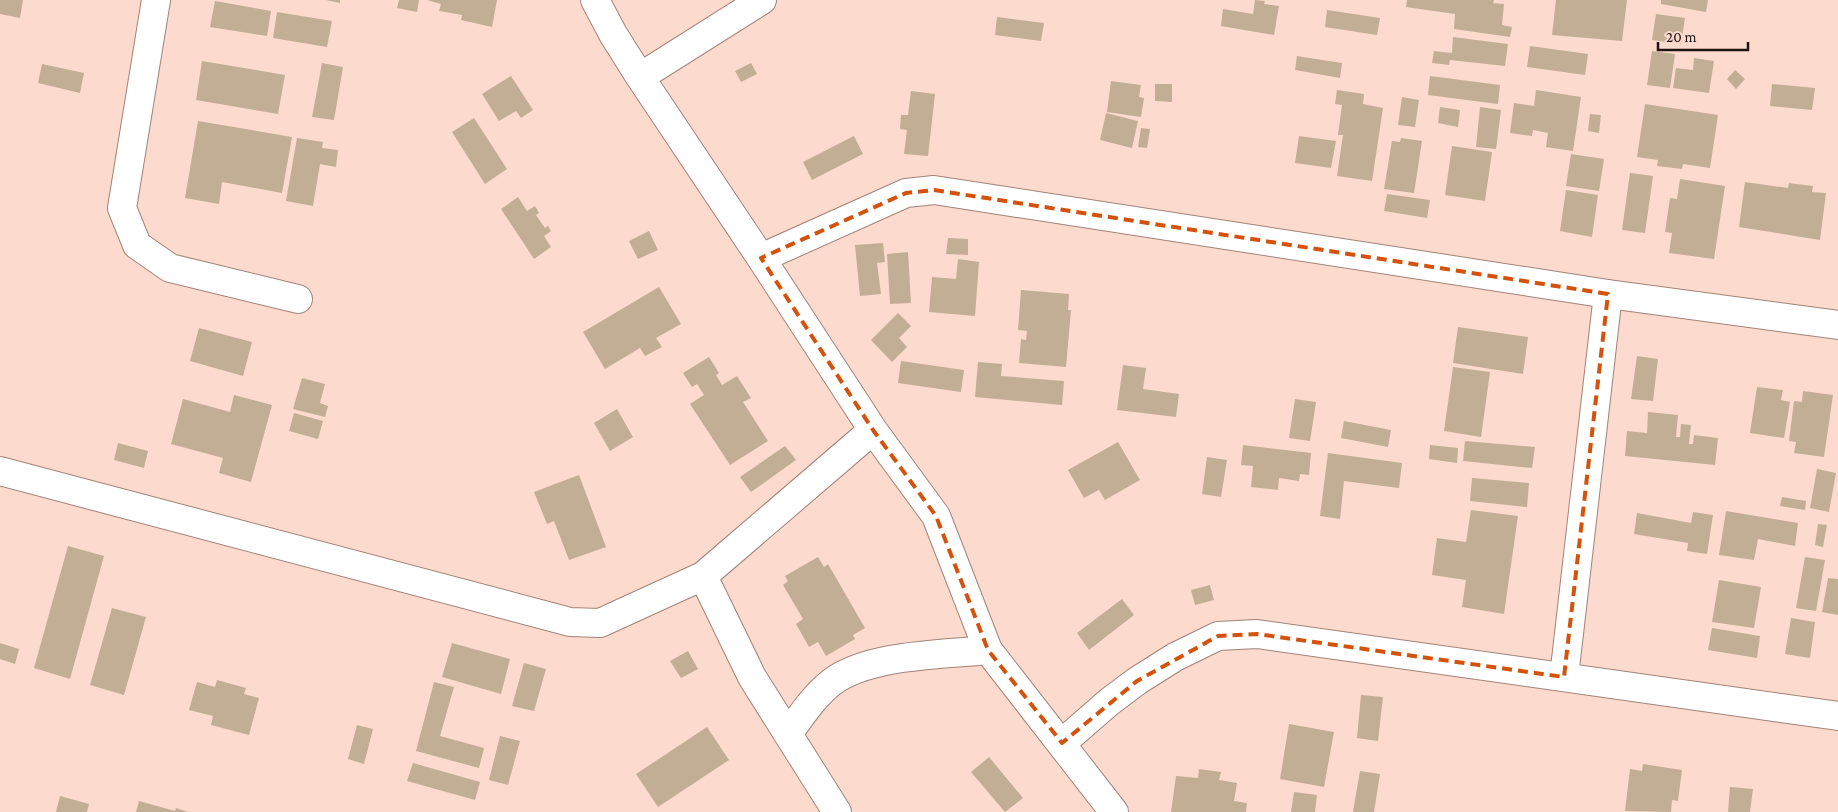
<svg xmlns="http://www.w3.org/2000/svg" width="1838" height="812" font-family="'Crimson Pro',serif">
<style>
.building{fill:#c2ae95}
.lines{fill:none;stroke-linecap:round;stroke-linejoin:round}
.minor-casing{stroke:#a28378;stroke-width:30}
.minor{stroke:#fff;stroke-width:28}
.marked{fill:none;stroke:#d4520c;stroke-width:4;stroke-dasharray:10 6;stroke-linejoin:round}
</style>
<rect width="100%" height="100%" fill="#fcdace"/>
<path class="building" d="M0 0H23L20 18 0 14Z
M326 0H340V3Z
M399 0H419L417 12 397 8Z
M427 0H497L492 27 461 20 462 15 439 11 441 4Z
M1255 0 1265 1 1264 4 1279 6 1274 35 1221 26 1223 9 1253 14Z
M1407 0H1494L1493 3 1504 4 1502 25 1512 27 1510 37 1454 29 1455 14 1406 7Z
M1556 0H1627L1622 41 1552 35Z
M1661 0H1708L1706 12 1661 4Z
M215 1 271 11 267 36 210 27Z
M1327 10 1380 18 1377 35 1325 27Z
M277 12 332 21 327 47 273 38Z
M1656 14 1685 18 1681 44 1652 40Z
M997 17 1044 23 1041 41 995 35Z
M1453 37 1508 44 1505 66 1450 60 1449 65 1432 63 1434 51 1452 53Z
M1530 46 1588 54 1585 75 1527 67Z
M1652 51 1675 54 1670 88 1647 85Z
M1297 56 1342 63 1340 78 1295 70Z
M1694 58 1714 61 1709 93 1673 88 1676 68 1693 70Z
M202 61 285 75 278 114 196 100Z
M322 63 343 67 334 120 312 117Z
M751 63 757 74 741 82 735 71Z
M42 64 84 73 80 93 38 83Z
M1735 70 1745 79 1736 89 1727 79Z
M511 76 533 110 521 118 516 111 499 121 482 94Z
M1430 76 1500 85 1498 104 1428 95Z
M1111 81 1141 85 1139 97 1144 98 1141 117 1107 112Z
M1155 84H1172V102L1155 101Z
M1772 84 1815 88 1812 110 1770 106Z
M1337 90 1364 94 1363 104 1383 108 1372 181 1337 176 1343 135H1338L1342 105 1335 104Z
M1536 90 1581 97 1573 151 1546 147 1548 133 1533 130 1532 136 1510 133 1514 103 1534 106Z
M911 91 935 94 928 156 904 154 907 130 900 129 901 115H908Z
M1402 97 1419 100 1415 127 1398 125Z
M1645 104 1718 115 1710 168 1683 164 1682 169 1657 166 1658 160 1637 157Z
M1440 107 1460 110 1458 127 1438 123Z
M1480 107 1501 110 1496 149 1476 147Z
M1106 113 1138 121 1132 148 1100 140Z
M1590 114 1601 115 1599 133 1588 131Z
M474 118 507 169 485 184 452 132Z
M198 121 292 137 282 193 222 182 219 204 185 198Z
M1141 128 1150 129 1147 148 1138 147Z
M854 136 863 154 812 180 803 162Z
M1299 136 1336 141 1331 168 1295 163Z
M297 138 323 142 322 148 338 150 336 167 320 164 313 206 286 201Z
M1401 138 1422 141 1414 193 1384 189 1392 141 1400 142Z
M1452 146 1492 152 1485 201 1445 195Z
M1571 154 1604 159 1599 191 1566 186Z
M1630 173 1653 176 1645 233 1622 230Z
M1680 179 1725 186 1714 259 1669 253 1672 233 1665 232 1670 198 1677 199Z
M1745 182 1788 188 1789 183 1813 186 1812 192 1826 193 1820 240 1739 227Z
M1566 190 1598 195 1592 237 1560 231Z
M1387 194 1430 200 1427 218 1384 211Z
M518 197 527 211 535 206 539 213 536 215 545 228 548 226 551 231 544 236 551 247 534 259 501 209Z
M649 231 658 250 638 259 629 241Z
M948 238 968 239V255L946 254Z
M883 243 885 262 877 263 881 294 860 296 855 245Z
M908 252 911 303 890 304 887 254Z
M958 259 979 262 975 316 929 312 932 277 956 279Z
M659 287 681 324 656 338 662 347 645 356 640 348 605 369 583 332Z
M1021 290 1069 294 1068 310H1071L1066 367 1019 363 1021 339 1026 340 1027 331 1018 330Z
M898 313 911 326 899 338 907 347 892 362 871 340Z
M1458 327 1528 337 1523 374 1453 363Z
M199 328 252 342 243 376 190 361Z
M1637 356 1658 359 1653 401 1631 399Z
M709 357 719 373 716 375 722 385 737 376 751 398 743 402 768 441 730 465 690 404 704 395 697 384 692 387 683 373Z
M901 361 964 370 961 392 898 383Z
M978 362 1002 364 1001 376 1064 381 1062 405 975 397Z
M1123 365 1146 368 1143 389 1179 394 1176 417 1117 410Z
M1453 367 1490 372 1481 437 1444 431Z
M302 378 325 384 320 403 328 406 325 417 293 409Z
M1757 387 1783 390 1781 400 1790 402 1784 438 1750 433Z
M1803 391 1833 395 1824 457 1794 453 1796 442 1789 441 1794 401 1802 402Z
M234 395 272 405 251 482 219 473 223 458 171 444 183 399 230 412Z
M1295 399 1316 402 1310 441 1289 438Z
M617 409 633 437 610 451 594 423Z
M1648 412 1678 415 1676 437H1680L1681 424 1691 425 1689 444H1693L1694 435 1718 438 1715 465 1625 456 1627 431 1647 433Z
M294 413 323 421 318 439 289 431Z
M1344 421 1391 430 1388 447 1341 438Z
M1465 441 1535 447 1532 468 1463 461Z
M1118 442 1140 480 1105 500 1099 490 1084 498 1068 470Z
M118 443 148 451 144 468 114 460Z
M1243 445 1311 453 1309 475 1300 474 1299 481 1279 478 1278 490 1251 487 1253 466 1241 465Z
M1430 445 1458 448 1457 463 1429 459Z
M785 446 796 460 751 492 740 477Z
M1328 453 1402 463 1399 488 1344 481 1340 519 1320 516Z
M1207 457 1227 460 1221 497 1202 494Z
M1817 469 1836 473 1829 512 1810 508Z
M579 475 606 547 569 560 554 521 547 524 534 492Z
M1472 478 1529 483 1527 507 1470 501Z
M1782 497 1806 501 1805 510 1780 506Z
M1471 510 1518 516 1504 614 1462 607 1466 580 1432 575 1437 538 1466 542Z
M1726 511 1798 523 1795 546 1758 539 1754 560 1719 555Z
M1693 512 1713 515 1707 554 1687 551 1688 543 1634 534 1637 513 1691 523Z
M1818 524 1827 525 1823 547 1815 545Z
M68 546 104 556 70 679 34 668Z
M818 557 824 567 828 564 865 628 853 635 855 639 826 656 818 642 809 647 796 624 803 619 783 585 788 581 785 576Z
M1805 557 1825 560 1816 611 1796 608Z
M1828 578 1838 579V615L1822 612Z
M1719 580 1761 587 1754 628 1712 622Z
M1210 585 1214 600 1195 605 1191 590Z
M1122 599 1134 615 1089 650 1077 633Z
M112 608 146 617 124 695 90 685Z
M1791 618 1815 622 1810 658 1785 654Z
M1712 628 1760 636 1757 658 1708 650Z
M0 643 19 649 15 664 0 659Z
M452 643 510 659 501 694 442 677Z
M688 651 698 669 681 678 670 661Z
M524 663 546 669 534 711 512 706Z
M217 680 246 688 244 694 259 698 249 735 211 725 213 716 189 710 197 682 215 687Z
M434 682 454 687 440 736 484 748 479 768 416 751Z
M1361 695 1383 697 1378 741 1357 738Z
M1289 724 1334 732 1324 787 1280 779Z
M357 725 373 729 364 764 348 759Z
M707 727 729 760 658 807 636 774Z
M500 736 520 741 508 785 489 780Z
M989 757 1023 798 1005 812 971 772Z
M413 763 480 782 475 800 407 781Z
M1643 764 1682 770 1678 801 1672 800 1671 812 1625 811 1630 769 1642 771Z
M1199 769 1221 772 1219 780 1237 783 1234 801 1247 803 1246 812H1171L1176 776 1198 778Z
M1360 771 1380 774 1374 812H1353Z
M1730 787 1753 789 1750 812H1728Z
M1294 792 1317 795 1315 812H1291Z
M60 796 89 804 87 812H56Z
M139 801 175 811 176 808 188 812H136Z"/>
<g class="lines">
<defs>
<path id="minor" d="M156 0 122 208 137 245 170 268 298 299
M595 0 613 34 640 77 761 258 873 430 936 516 988 650 1114 812
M640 77 762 0
M761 258 906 193 934 190 1608 294 1838 325
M0 471 570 622 600 623 703 576 873 430
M703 576 752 677 837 812
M1564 677 1608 294
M788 734C801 716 814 696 832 682 870 654 942 655 988 650
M1062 743 1109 702 1137 681 1175 657 1218 636 1257 634 1838 716"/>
</defs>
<use href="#minor" class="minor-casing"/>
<use href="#minor" class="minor"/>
</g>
<path class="marked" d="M934 190 1608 294 1564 677 1257 634 1218 636 1137 681 1062 743 988 650 936 516 873 430 761 258 906 193Z"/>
<path d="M1658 42v8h90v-8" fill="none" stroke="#1f1410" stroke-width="2.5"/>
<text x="1666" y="42" font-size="15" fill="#1f1410" stroke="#fcdace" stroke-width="4" paint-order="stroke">20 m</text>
</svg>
